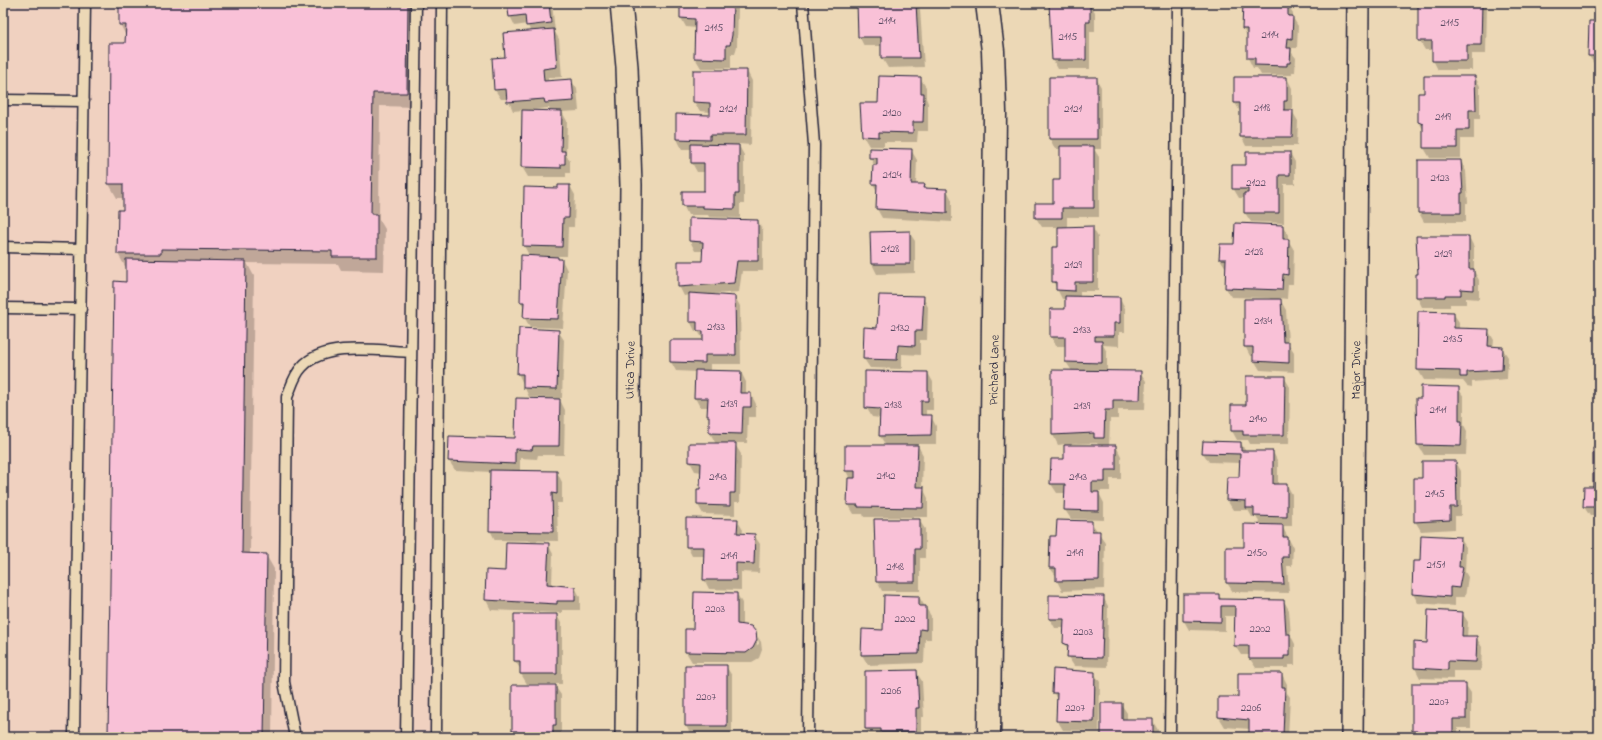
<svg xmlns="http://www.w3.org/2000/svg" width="1602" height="740" font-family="'Indie Flower',sans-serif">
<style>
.built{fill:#f0d1c0}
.shadow{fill:#0003;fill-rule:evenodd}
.building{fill:#f9c1d7;stroke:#22223b}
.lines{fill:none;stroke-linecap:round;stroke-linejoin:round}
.service-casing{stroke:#22223b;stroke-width:13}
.minor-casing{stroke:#22223b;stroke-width:24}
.tertiary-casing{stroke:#22223b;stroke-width:25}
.service{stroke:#ecd8b6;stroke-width:10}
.minor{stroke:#ecd8b6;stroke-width:21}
.tertiary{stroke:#ecd8b6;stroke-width:22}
.labels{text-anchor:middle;stroke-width:4;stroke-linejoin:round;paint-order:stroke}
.number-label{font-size:11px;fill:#584a62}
.street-label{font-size:13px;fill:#22223b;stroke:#ecd8b6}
</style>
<rect width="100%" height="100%" fill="#ecd8b6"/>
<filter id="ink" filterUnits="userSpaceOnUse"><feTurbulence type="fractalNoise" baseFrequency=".025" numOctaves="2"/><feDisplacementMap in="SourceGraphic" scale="8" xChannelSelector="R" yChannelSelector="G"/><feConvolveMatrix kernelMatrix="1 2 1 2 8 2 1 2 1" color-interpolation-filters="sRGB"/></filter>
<g filter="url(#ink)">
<path class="built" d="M3 3H444L434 737H3Z"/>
<path class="shadow" d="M120 3H411L415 107 380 106 379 219 385 229 384 271 341 270 338 264 247 263 254 276 250 554 266 555 274 569 272 737H109L127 283 126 268 118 254 124 211V198H117L109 184 126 44V36L120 24Z
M499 3H552L555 32 559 39 562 77 548 78V82L571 80 577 89 579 111 562 112 567 121 566 155 570 161V173H566V177H528L522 167 523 110 513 111 508 99H501L495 90 506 58 531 32 527 24 515 26 510 16 508 5 500 6ZM549 108 550 111H532V110Z
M681 3H736L738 7 737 46 735 54H731V68H701L695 58 696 28 686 27 681 18Z
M858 3H917L920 10 924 67 888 68 882 58V46H864L859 36Z
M1082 3H1089L1095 12V31H1090V69H1058L1053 60Z
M1244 3H1287L1293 13V18L1298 26 1297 48H1292V53L1296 58 1295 72H1292V75H1261L1257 68H1253L1248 58V37L1243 29Z
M1419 3H1485L1487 6 1486 54H1472V70H1438L1433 60V50H1425L1419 40Z
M1599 22V65H1595L1589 56Z
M747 71 752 81 751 145 738 144 744 155V204H740V218L709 217 708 215H688L683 205 705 192V172H697L692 163V149H682L677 139V115L711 116V112L700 111 694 102Z
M1475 77 1480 86V119H1474V139H1461V158H1430L1424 148V131L1419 122 1425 94Z
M920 78 926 87V98L928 103V131H918L917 142H884V146H869L863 136 879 104Z
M1050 78H1096L1101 87V149H1094L1099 157V217H1067V228L1092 227 1098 237V291H1080V297L1120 298 1125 308V332H1119V346L1103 345 1107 352V371L1140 372 1146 381 1145 410H1118V419H1110L1109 446H1116L1121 456V479H1110V491H1098L1104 503V520L1071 519 1065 510 1066 493H1057L1051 484 1065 460V444L1058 445 1053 435V371H1072L1066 362V346H1056L1051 336 1066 310V299H1062L1053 281 1059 248V227H1042L1036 218 1054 204 1061 181V149H1055L1050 139ZM1097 443 1099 446H1071V444Z
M1287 78 1292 88V111L1298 121 1297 146H1246L1241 136V113L1235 103Z
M870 149 911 150 917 160 916 185H924L926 189 947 190 952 200V222L882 218 877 209V191L873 184 875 166 870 158Z
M1290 153 1295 162V184H1284V223L1251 222 1245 213V198H1239L1233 188 1247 166Z
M1461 161 1466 171 1468 203H1466V222H1424L1419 213Z
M570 186 575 195 574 227H568L567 256H557L559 260H562L567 270 563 328 530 327 524 317 525 309 521 302 530 257 524 246 559 189Z
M690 219 758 221 763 231V271H742L739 292 714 294V295L735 297 740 306 741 364H710V371L741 372 746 382V394H751L756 404V417H748L747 443H734L741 454 740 502H735V515L703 514 698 505 701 490 702 472 695 471 690 462 716 444 710 433 708 407H700L695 398 696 372 676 371 671 362 704 341 698 331H695L690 321V295L684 296 679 286 703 262V251H695L690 241Z
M1283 226 1288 235V240L1294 250 1293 284H1288L1287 299 1279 298 1286 310 1288 343 1294 352V372L1260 370 1254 360V356H1250L1245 346 1270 298 1231 297 1226 288V268L1220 259 1235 245Z
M871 232H909L915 241V273L877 274 872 264Z
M1469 237 1474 247V271L1479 280V299L1466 298V304H1450V307H1422L1417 297V275H1419Z
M923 297 928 307 927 340H920V355L902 354V369L870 368 864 359 878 329Z
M1419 312 1453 313 1459 322V330H1488L1494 340 1493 347 1502 348 1508 357 1507 379 1472 382V387L1467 386 1463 381 1424 380 1418 370Z
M558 331 564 340 562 398H559L565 410 564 455H538L537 459 520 458V472H557L562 482V503H557L558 541 495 540 490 530 491 472 455 470 449 461 516 439 546 398 529 397 518 373Z
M928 373 933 382V410H926V416H931L936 426V444H917L923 455 922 488H923L928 498V517H864L863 514H854L848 504 850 479 846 471 886 446 880 436V418L872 417 866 407Z
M1284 377 1290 387 1289 444H1250L1248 440H1237L1232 431 1247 406Z
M1458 388 1464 397V425L1467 431 1466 455H1424L1418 445 1417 399Z
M1241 443 1246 452H1273L1278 462V485H1287L1292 494V526H1282L1293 547 1292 566H1287L1289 593 1233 592 1227 583 1261 525 1256 517H1252L1248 510H1233L1227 500 1228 478H1240V463L1209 462 1203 453Z
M1599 448V516H1590L1584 507 1594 488Z
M1456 462 1461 471V516H1455V529L1421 531 1415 521 1423 479Z
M737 520 743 530 742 534 754 535 760 544 759 573 741 572V590L709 589 704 579V556H692L687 546Z
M919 520 925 529V558H920V591H882L877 581Z
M1091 522 1105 542 1104 589 1062 591 1057 581V577L1050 568 1057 537Z
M1460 538 1466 547 1465 572 1468 577 1465 597H1455V606L1418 603 1413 594 1421 562Z
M548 544 553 554 552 585 575 587 580 597V610H562V613L491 610 486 600 487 571 506 572Z
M737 594 742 603V626L755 632 757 635H755L757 645 759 644 758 637 761 642 762 650 759 658 752 662H692L686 652V630H694Z
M1219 595 1222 600 1284 601 1289 610 1291 636 1295 644V665H1289V668H1256L1250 659V655H1241L1235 646 1236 616H1225V631L1189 630 1184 621Z
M919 597 931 616V639H925L924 663 868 665 862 655 863 630 884 631Z
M1103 597 1108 606 1107 667 1074 666 1068 657V650L1064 643 1065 628H1055L1050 619Z
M1462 613 1468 622 1467 637H1476L1482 647 1481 671H1453V679L1420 678 1415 668V643L1428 644Z
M557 615 562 625V684H527L521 674V670L515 661Z
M726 666 732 676V735H691L686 726Z
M916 672 922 681 924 717H921V737H870L866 729Z
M1094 673 1100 682 1099 731 1063 730 1057 720 1058 701 1053 692Z
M1282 674 1287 684V693L1290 697 1288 737H1252L1250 729 1225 727 1219 717 1239 698Z
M1465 684 1471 693V728H1458V737H1416L1413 731Z
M555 686 561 695V735H557V737H517L513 731Z
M1121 704 1127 713V720H1152L1158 730V737H1102V736Z"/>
<path class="building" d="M119 3H408L407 93H373L371 214H377V257H332V251L161 249V254H117L118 210H123V184H108L109 43H125L126 25H119Z
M507 3H549L551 23 526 26 525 15 509 17Z
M680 3H733L732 35 730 45H726V59L694 58 695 19 680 18Z
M857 3H916L919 58H881V37H858Z
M1049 3H1090V22H1086V60H1052Z
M1243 3H1288V16H1293L1292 39 1288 38 1287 48H1291L1290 63H1287V66L1255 65V58H1247V29H1242Z
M1418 3H1482L1481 45H1467V61H1432V41H1418Z
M1589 21H1599V56H1588Z
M554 29 557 67 543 69 544 81 572 79 574 101 545 103 544 99 507 102 506 89 494 90 492 58 505 57 503 33Z
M693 70H747L746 135H710V140L676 139V114L710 115V103L693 102Z
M879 76 921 77V93H924L923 122H913V133L879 132V137L862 136 860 103H878Z
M1424 76H1475L1476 110H1469V130H1457V148H1423V124L1418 122V93H1424Z
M1049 77H1097V139H1049Z
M1234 77H1287V101H1284V110H1293L1292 137H1240V103H1234Z
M522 110 562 111 561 151H565V164H561V168L521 167Z
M691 144 739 145V194H735V209L703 208V206H682V191H704V163H691Z
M1060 146H1094V208H1062V218H1035V203H1053V180H1060Z
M869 148 912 149 911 184H925L924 188 947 189V213L876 209 877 184H872L873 165H877V158H869Z
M1246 152H1290V175H1279V213H1244V193H1248V189H1232V165H1246Z
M1418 160H1461L1463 193H1461V213H1418Z
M558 185H570L569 218H563L562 247 523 246 524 187 558 188Z
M689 218 758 220V261H737L734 283 678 287V261H702L703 242 689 241Z
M1235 223 1283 225V239H1289L1288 275 1283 274 1282 290 1225 288 1226 259H1219L1220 244H1234Z
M1093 226V282H1075V291L1056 290V282H1052V247H1058V227Z
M910 231V264H871L870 232Z
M1416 236H1469V269H1474V290L1461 289V295H1445V297H1416V274H1418Z
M521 255 558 257V259H562L558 319 523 318 524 302H520Z
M126 259 246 261 242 553 267 554 264 737H108L114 281 126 282Z
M689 293 735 296 736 355H705V363L670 362V340H703V331H697V322H689Z
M879 295 924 296 922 331H915V346L898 345 897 360 863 359 864 327 877 328Z
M1065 296 1120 297V323H1114V336H1095V341H1102V363L1065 362V337H1050V309H1065Z
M1244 299H1281L1283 342H1289V363L1253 361V347H1244Z
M1418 311 1454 312V328L1489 329 1488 346 1503 347 1502 370 1467 372V377H1460V371L1417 370Z
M519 328 559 330 557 389 523 388V374H517Z
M695 370 741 371 740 393H751V407H743L742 434 709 433V416H707L708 398H694Z
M1052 370 1141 371 1140 400H1113V410H1105L1104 438H1094V433L1052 435Z
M865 371 928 372V401H921V415H932L931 435 879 436 880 409 865 408Z
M1246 376H1285L1284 435H1243V431H1231V405H1246Z
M1421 386 1459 387V421H1462L1461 446 1417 445 1416 398H1421Z
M516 398 560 399 559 446H533L532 450 515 449V464L448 461 449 436 515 438Z
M1203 441 1241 442V451H1273V484H1287V517L1254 516V508H1246V501L1226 500 1227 477H1239L1240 454 1202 453Z
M689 443H736L735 493H730V506L697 505V489H700L701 463 689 462Z
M845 445H918L916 487H924L923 508 858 507V505H847L848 478H855V471H845Z
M1064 445H1116V470H1105V482H1092V492H1099V511L1064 510 1065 484H1050L1051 459H1064Z
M1593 447H1599V507H1583L1584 487H1593Z
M1422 461H1456L1457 507H1450V520L1414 522V478H1422Z
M490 470 557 471V494L552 493 553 532 489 531Z
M686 518 738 519 737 533 755 534 754 564 736 563V580H703L704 547H686Z
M874 519H920V549H915V582H876Z
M1057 520 1092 521V531H1100L1099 580 1056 581V568H1049L1050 536H1056Z
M1244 524 1283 525V537H1288V557H1282L1284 584 1226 583V547H1244Z
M1421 535 1461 537 1459 567H1463L1459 588 1450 587V597L1412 594 1413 561H1420Z
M506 542 549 543 547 584 575 587V601H557V604L485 600 486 570 505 571Z
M694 592 737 593V624L751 626 756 632 757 640 753 648 746 653 685 652V629H693Z
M1183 594H1219V599L1284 600 1286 634H1290V656H1284V659H1249V646H1234L1235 606H1221V622L1183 621Z
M884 595 919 596V606H926V630L920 629 919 654 861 655 862 629 883 630Z
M1049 595 1104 596 1102 658 1067 657 1068 645 1063 643 1064 619H1049Z
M1428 610 1463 612 1462 636H1477L1476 662 1448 661V670L1414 668V642L1427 643Z
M514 614H557V674H520V661H514Z
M685 665H727V726H685Z
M1053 669 1095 672 1094 722 1056 721 1057 693H1052Z
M917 670 919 708H916V732H881V729H865V671Z
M1238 673H1282V687H1285L1283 735 1249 734V720L1218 717V697H1238Z
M1412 683H1466V719H1453V737H1419V731H1412Z
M512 685H556V725H553V737H517V731H512Z
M1101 703H1122V719H1153V736H1101Z"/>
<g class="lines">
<defs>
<path id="service" d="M803 3 814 145 808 737
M3 100 84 101
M3 247 81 249
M3 308 81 309
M74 737 85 3
M295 737 284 682 287 397C291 388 294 375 302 367 325 341 380 351 411 352
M406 737 416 3
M436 737 442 3
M1170 737 1178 3"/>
<g id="minor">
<path d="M621 3 627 67 631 185 626 737"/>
<path id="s1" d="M1352 737 1358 3"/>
</g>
<path id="tertiary" d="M987 3 993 51 995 112 989 737"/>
</defs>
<use href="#service" class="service-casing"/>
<use href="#minor" class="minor-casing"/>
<use href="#tertiary" class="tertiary-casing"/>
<use href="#service" class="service"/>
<use href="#minor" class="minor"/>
<use href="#tertiary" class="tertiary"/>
</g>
</g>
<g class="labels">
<g class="number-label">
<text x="887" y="24">2114</text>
<text x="1450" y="26">2115</text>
<text x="714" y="31">2115</text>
<text x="1270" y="38">2114</text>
<text x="1068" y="40">2115</text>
<text x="1262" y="111">2118</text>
<text x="728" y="112">2121</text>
<text x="1073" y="112">2121</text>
<text x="892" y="116">2120</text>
<text x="1443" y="120">2119</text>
<text x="892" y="178">2124</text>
<text x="1440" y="181">2123</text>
<text x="1256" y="186">2122</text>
<text x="890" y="252">2128</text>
<text x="1254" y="255">2128</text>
<text x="1443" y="257">2129</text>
<text x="1073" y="268">2129</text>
<text x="1263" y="324">2134</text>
<text x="716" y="330">2133</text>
<text x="900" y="331">2132</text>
<text x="1082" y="333">2133</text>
<text x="1453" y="342">2135</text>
<text x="729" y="407">2139</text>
<text x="893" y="408">2138</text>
<text x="1082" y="409">2139</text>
<text x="1438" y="413">2141</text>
<text x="1258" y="422">2140</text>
<text x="886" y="479">2142</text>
<text x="718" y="480">2143</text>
<text x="1078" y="480">2143</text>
<text x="1435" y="497">2145</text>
<text x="1075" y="556">2149</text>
<text x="1257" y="556">2150</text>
<text x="729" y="559">2149</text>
<text x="1436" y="568">2151</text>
<text x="895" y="570">2148</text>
<text x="715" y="612">2203</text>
<text x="905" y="622">2202</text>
<text x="1260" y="632">2202</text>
<text x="1083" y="635">2203</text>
<text x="891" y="694">2206</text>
<text x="706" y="700">2207</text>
<text x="1439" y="705">2207</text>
<text x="1075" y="711">2207</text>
<text x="1251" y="711">2206</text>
</g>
<g class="street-label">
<text transform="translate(629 370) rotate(-89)" y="5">Utica Drive</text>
<text transform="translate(993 370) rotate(-89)" y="5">Prichard Lane</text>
<text dy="5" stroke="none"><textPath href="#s1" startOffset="367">Major Drive</textPath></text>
</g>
</g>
<rect width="1602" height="740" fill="none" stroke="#ecd8b6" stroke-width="16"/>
<rect x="8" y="8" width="1586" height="724" fill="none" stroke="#22223b" stroke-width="1.5" filter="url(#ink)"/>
</svg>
